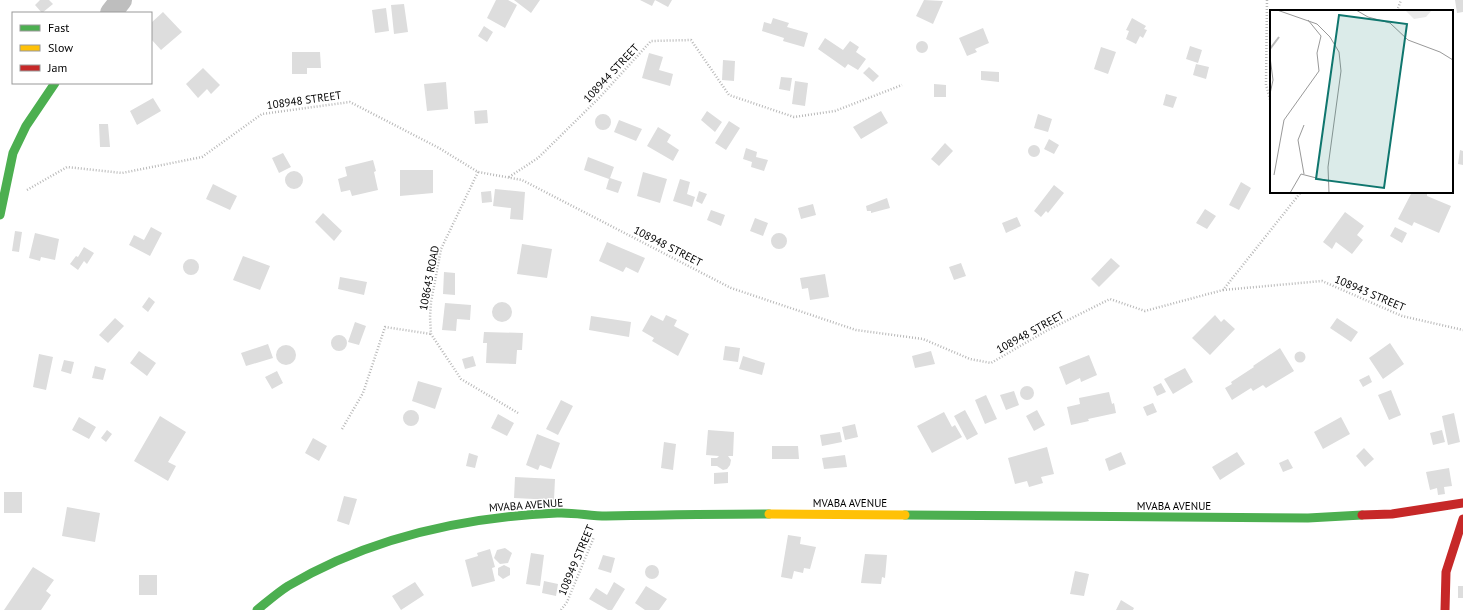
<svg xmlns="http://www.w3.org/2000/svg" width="1463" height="610" font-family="'PT Sans',sans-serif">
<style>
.building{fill:#ddd}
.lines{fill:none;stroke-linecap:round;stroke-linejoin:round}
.path{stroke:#b8b8b8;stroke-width:2.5;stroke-dasharray:1 2;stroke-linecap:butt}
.street{stroke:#bebebe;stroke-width:22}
.fast{stroke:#4caf50;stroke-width:9}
.slow{stroke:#ffc107;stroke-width:9}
.jam{stroke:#c62828;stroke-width:9}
.labels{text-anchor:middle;stroke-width:3;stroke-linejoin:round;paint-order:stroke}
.street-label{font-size:11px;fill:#000;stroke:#fff}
.inset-river{fill:none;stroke:#bcbcbc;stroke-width:2}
.inset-road{fill:none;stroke:#999;stroke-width:1}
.view{fill:#0f766e;fill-opacity:0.15;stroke:#0f766e;stroke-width:2}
.inset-edge{fill:none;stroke:#000;stroke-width:2}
</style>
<rect width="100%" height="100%" fill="#fff"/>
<path class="building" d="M40 0H49L53 4 42 13 35 5Z
M496 0H508L517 5 505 28 487 18Z
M514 0H540L531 13Z
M640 0H672L668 7 655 0 652 6Z
M924 0 943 1 933 24 916 16Z
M1455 0H1463V12L1457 13Z
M404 4 408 32 394 34 391 5Z
M386 8 389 31 375 33 372 10Z
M163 12 182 32 161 50 151 39V23Z
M773 18 789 23 787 27 808 33 804 47 783 41 784 38 762 31 764 22 771 24Z
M1132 18 1146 26 1144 29 1147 30 1143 38 1140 36 1136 44 1126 39 1129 31 1126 30Z
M484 26 493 32 487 42 478 36Z
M983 28 989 43 975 49 977 52 967 56 959 38Z
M825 38 843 50 850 41 859 47 856 52 866 59 858 70 848 64 845 68 818 49Z
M916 47a6 6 0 1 1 12 0a6 6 0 1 1-12 0Z
M1190 46 1202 50 1198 63 1186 59Z
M1101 47 1116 52 1108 74 1094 69Z
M292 52H320L321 68H307V74H292Z
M649 53 663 57 659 70 673 74 670 86 642 78Z
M723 60 735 61 734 81 722 80Z
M1196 64 1209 67 1206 79 1193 75Z
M869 67 879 76 873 82 863 73Z
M203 68 220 85 211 94 207 89 198 98 186 84Z
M981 71 999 72V82L981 80Z
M781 77 792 78 790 91 779 89Z
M795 81 808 83 805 106 792 104Z
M446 82 448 109 427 111 424 84Z
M934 84 946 85V97H934Z
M1166 94 1177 97 1173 108 1163 105Z
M153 98 161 111 137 125 130 111Z
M487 110 488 123 475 124 474 111Z
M707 111 722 122 715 132 701 120Z
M881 111 888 123 861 139 853 127Z
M595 122a8 8 0 1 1 16 0a8 8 0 1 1-16 0Z
M1038 114 1052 119 1048 132 1034 128Z
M619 120 642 129 636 141 614 132Z
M729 121 740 128 726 150 715 143Z
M99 124H108L110 147H100Z
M658 127 671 135 667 142 679 150 673 161 647 146Z
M1049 139 1059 145 1054 154 1044 149Z
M945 143 953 151 939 166 931 159Z
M1028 151a6 6 0 1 1 12 0a6 6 0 1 1-12 0Z
M746 148 757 152 756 157 768 160 764 171 751 167 752 162 743 159Z
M1460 150 1463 151V165L1458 164Z
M283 153 291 167 279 173 272 158Z
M588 157 614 167 610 178 622 182 618 193 606 189 609 179 584 170Z
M373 160 376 171 374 172 378 190 352 196 350 190 341 192 338 179 347 176 345 167Z
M400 170H433V193L400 196Z
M285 180a9 9 0 1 1 18 0a9 9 0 1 1-18 0Z
M643 172 667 179 660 203 637 196Z
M680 179 690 182 687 194 695 197 692 207 673 201Z
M1241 182 1251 188 1239 210 1229 205Z
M213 184 237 196 230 210 206 199Z
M1054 185 1064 193 1048 213 1046 211 1041 217 1034 211Z
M495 189 525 192 523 220 510 219 511 208 493 206Z
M491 191 492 202 482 203 481 192Z
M699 191 707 194 702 204 696 201Z
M1412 192H1427V196L1451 206 1439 233 1414 222 1412 226 1398 219Z
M887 198 890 208 871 213V211H867L866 206Z
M813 204 816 215 801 219 798 208Z
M1205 209 1216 216 1207 229 1196 223Z
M711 210 725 215 721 226 707 220Z
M1345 212 1364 226 1357 235 1363 240 1352 254 1336 242 1332 249 1323 242Z
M323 213 342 231 334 241 315 222Z
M1017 217 1021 226 1006 233 1002 223Z
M755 218 768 223 763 236 750 231Z
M151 227 162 233 150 256 129 245 134 235 144 240Z
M1395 227 1407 233 1402 243 1390 236Z
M15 231 22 232 19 252 12 251Z
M771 241a8 8 0 1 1 16 0a8 8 0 1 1-16 0Z
M35 233 59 239 55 260 41 257 40 261 29 258Z
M607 242 645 258 638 273 626 267 623 272 599 261Z
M522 244 552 249 547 278 517 274Z
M84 247 94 253 87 264 84 261 78 270 70 264 76 256 78 257Z
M243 256 270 266 260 290 233 280Z
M1111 258 1120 266 1099 287 1091 279Z
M183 267a8 8 0 1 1 16 0a8 8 0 1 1-16 0Z
M961 263 966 276 954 280 949 267Z
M444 272 455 273V295L443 294Z
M825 274 829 297 810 300 808 288 802 289 800 278Z
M340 277 367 282 364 295 338 289Z
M149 297 155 302 148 312 142 307Z
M492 312a10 10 0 1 1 20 0a10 10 0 1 1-20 0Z
M445 303 471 305 470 320 457 319 456 331 442 330Z
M651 315 663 321 666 315 677 320 674 326 689 334 678 356 652 341 654 338 642 331Z
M1215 315 1221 322 1224 319 1235 329 1210 355 1192 338Z
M591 316 631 322 629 337 589 330Z
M115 318 124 326 108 343 99 335Z
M1337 318 1358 332 1351 342 1330 328Z
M355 322 366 326 359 345 348 342Z
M484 332 523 333 522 350H517L516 364 486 363 487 343H483Z
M331 343a8 8 0 1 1 16 0a8 8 0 1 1-16 0Z
M1390 343 1404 364 1383 379 1369 358Z
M268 344 273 358 246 366 241 353Z
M276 355a10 10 0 1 1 20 0a10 10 0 1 1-20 0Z
M725 346 740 348 738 362 723 360Z
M1280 348 1294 371 1266 388 1263 385 1253 391 1251 388 1232 400 1225 388 1232 384 1231 382 1254 367 1253 366Z
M139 351 156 363 147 376 130 363Z
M931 351 935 364 915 368 912 356Z
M1294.5 357a5.5 5.5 0 1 1 11 0a5.5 5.5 0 1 1-11 0Z
M39 354 53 357 46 390 33 387Z
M1089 355 1097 375 1081 382 1080 378 1066 385 1059 367Z
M473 356 476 366 465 369 462 359Z
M743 356 765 363 762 375 739 369Z
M64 360 74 362 71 374 61 371Z
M95 366 106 369 103 380 92 378Z
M1185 368 1193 382 1173 394 1164 379Z
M277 371 283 383 272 389 265 377Z
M1369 375 1372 382 1363 387 1359 380Z
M418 381 442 388 435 409 412 401Z
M1161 383 1166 392 1157 396 1153 387Z
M1020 393a7 7 0 1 1 14 0a7 7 0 1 1-14 0Z
M1391 390 1401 415 1389 420 1378 395Z
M1014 391 1019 405 1006 410 1000 395Z
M1109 392 1112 404 1114 403 1116 413 1088 419 1089 421 1071 425 1067 407 1080 404 1079 398Z
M986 395 997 419 985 424 975 400Z
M561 400 573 406 558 435 546 429Z
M1153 403 1157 412 1147 416 1143 407Z
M965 410 978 434 967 440 954 416Z
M1037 410 1045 425 1034 431 1026 416Z
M403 418a8 8 0 1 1 16 0a8 8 0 1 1-16 0Z
M944 412 952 427 955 425 962 437 932 453 917 426Z
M1454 413 1460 442 1448 445 1442 416Z
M498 414 514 423 507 436 491 428Z
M160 416 186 432 168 462 176 466 168 481 134 461Z
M79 417 96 427 89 439 72 430Z
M1341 417 1350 434 1323 449 1314 432Z
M855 424 858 437 845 440 842 427Z
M107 430 112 434 106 442 101 438Z
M708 430 734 432 733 456H728L731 460 730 465 727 469 723 470 717 466H711V458H717L719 456 706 455Z
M1442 430 1445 442 1433 445 1430 433Z
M840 432 842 442 822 446 820 435Z
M537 434 560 443 551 469 540 465 538 470 526 465Z
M313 438 327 446 319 461 305 453Z
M664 442 676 444 673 470 661 468Z
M772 446H798L799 459H772Z
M1047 447 1054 474 1041 477 1043 483 1029 487 1027 481 1015 484 1008 458Z
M1364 448 1374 459 1365 467 1356 456Z
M1121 452 1126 464 1109 471 1105 459Z
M1237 452 1245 464 1220 480 1212 467Z
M469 453 478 456 475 468 466 466Z
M845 455 847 467 824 469 822 458Z
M1288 459 1293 468 1283 472 1279 463Z
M1449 468 1452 486 1444 487 1445 494 1438 495 1437 488 1430 490 1426 472Z
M728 472V483L714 484V473Z
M515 477 555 479 554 500 514 498Z
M4 492H22V513H4Z
M344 496 357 499 349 525 337 521Z
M67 507 100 513 95 542 62 536Z
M788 535 801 537 800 544 816 547 810 569 804 568 803 573 794 571 792 579 781 577Z
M505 548 512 553 508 563 500 564 494 558 497 550Z
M490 549 495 567 492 568 495 581 472 587 465 560 478 556 477 553Z
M531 553 544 555 540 586 526 584Z
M865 554 887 555 885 578 882 577 881 584 861 583Z
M603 555 615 558 611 573 598 569Z
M645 572a7 7 0 1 1 14 0a7 7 0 1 1-14 0Z
M504 565 510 568V575L503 579 498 575V568Z
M33 567 54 580 46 591 51 595 41 610H4Z
M1075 571 1089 574 1084 596 1070 594Z
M139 575H157V595H139Z
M544 581 558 584 556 596 542 593Z
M415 582 424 595 401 610 392 596Z
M614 582 625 589 612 610H608L589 599 596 588 607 595Z
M646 586 667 599 659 610H645L635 603Z
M1458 586H1463V598H1458Z
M1121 600 1134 608 1133 610H1116Z"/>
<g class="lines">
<path class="path" d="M1267 0 1266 85 1271 103
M1397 11 1401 0
M478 172 441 249 431 302 430 317 431 334 461 379 518 413
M509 177 538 158 600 97 651 41 691 40 729 95 794 117 835 111 902 85
M27 190 67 167 122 173 202 157 262 114 350 102 439 148 478 172 522 180 731 288 856 330 923 339 970 359 991 363 1046 331 1110 299 1145 311 1223 290 1301 192
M1223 290 1322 281 1402 316 1463 330
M342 429 363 393 385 327 431 334
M561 610 567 602 594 537"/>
<path class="street" d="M111 13 121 0"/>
<path class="fast" d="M0 215 13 153 26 126 55 83
M905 515 1308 518 1362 515
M257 610C267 602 277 593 288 586 369 538 464 517 557 513 573 512 590 516 606 516 660 515 715 514 769 514"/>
<path class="slow" d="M769 514 905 515"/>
<path class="jam" d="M1362 515 1392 514 1463 503
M1445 610 1446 572 1463 519"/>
</g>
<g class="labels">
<g class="street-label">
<text transform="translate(611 73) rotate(-47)" y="4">108944 STREET</text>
<text transform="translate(304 100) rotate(-8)" y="4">108948 STREET</text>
<text transform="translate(668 246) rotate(27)" y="4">108948 STREET</text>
<text transform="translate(429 278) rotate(-79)" y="4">108643 ROAD</text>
<text transform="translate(1370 293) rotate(23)" y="4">108943 STREET</text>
<text transform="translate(1030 332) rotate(-29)" y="4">108948 STREET</text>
<text x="850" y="507">MVABA AVENUE</text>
<text transform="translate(526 505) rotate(-4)" y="4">MVABA AVENUE</text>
<text x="1174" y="510">MVABA AVENUE</text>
<text transform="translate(576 560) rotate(-67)" y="4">108949 STREET</text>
</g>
</g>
<g transform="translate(1270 10)">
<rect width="183" height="183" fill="#fff"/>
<path d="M135 0H162L156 7 144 9Z" fill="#eaeaea"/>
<path class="inset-river" d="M0 39 9 27"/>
<path class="inset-road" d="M7 0 47 14 60 27 69 42 71 61 58 157 59 183M86 0 98 7 120 13 138 30 170 42 183 50M0 47 3 70 0 84M34 164 28 130 34 115M4 165 14 110 49 61 47 43 51 26 38 10M20 183 31 164 58 171"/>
<path class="view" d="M69 5 137 14 114 178 46 169Z"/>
<rect width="183" height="183" class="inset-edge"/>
</g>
<rect x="12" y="12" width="140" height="72" fill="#ffffff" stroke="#999999"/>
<rect x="20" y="25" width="20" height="6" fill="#4caf50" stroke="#999999"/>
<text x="48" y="32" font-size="12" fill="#000000">Fast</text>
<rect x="20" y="45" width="20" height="6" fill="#ffc107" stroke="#999999"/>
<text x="48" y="52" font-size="12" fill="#000000">Slow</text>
<rect x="20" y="65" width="20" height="6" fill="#c62828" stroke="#999999"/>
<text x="48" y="72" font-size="12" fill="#000000">Jam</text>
</svg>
